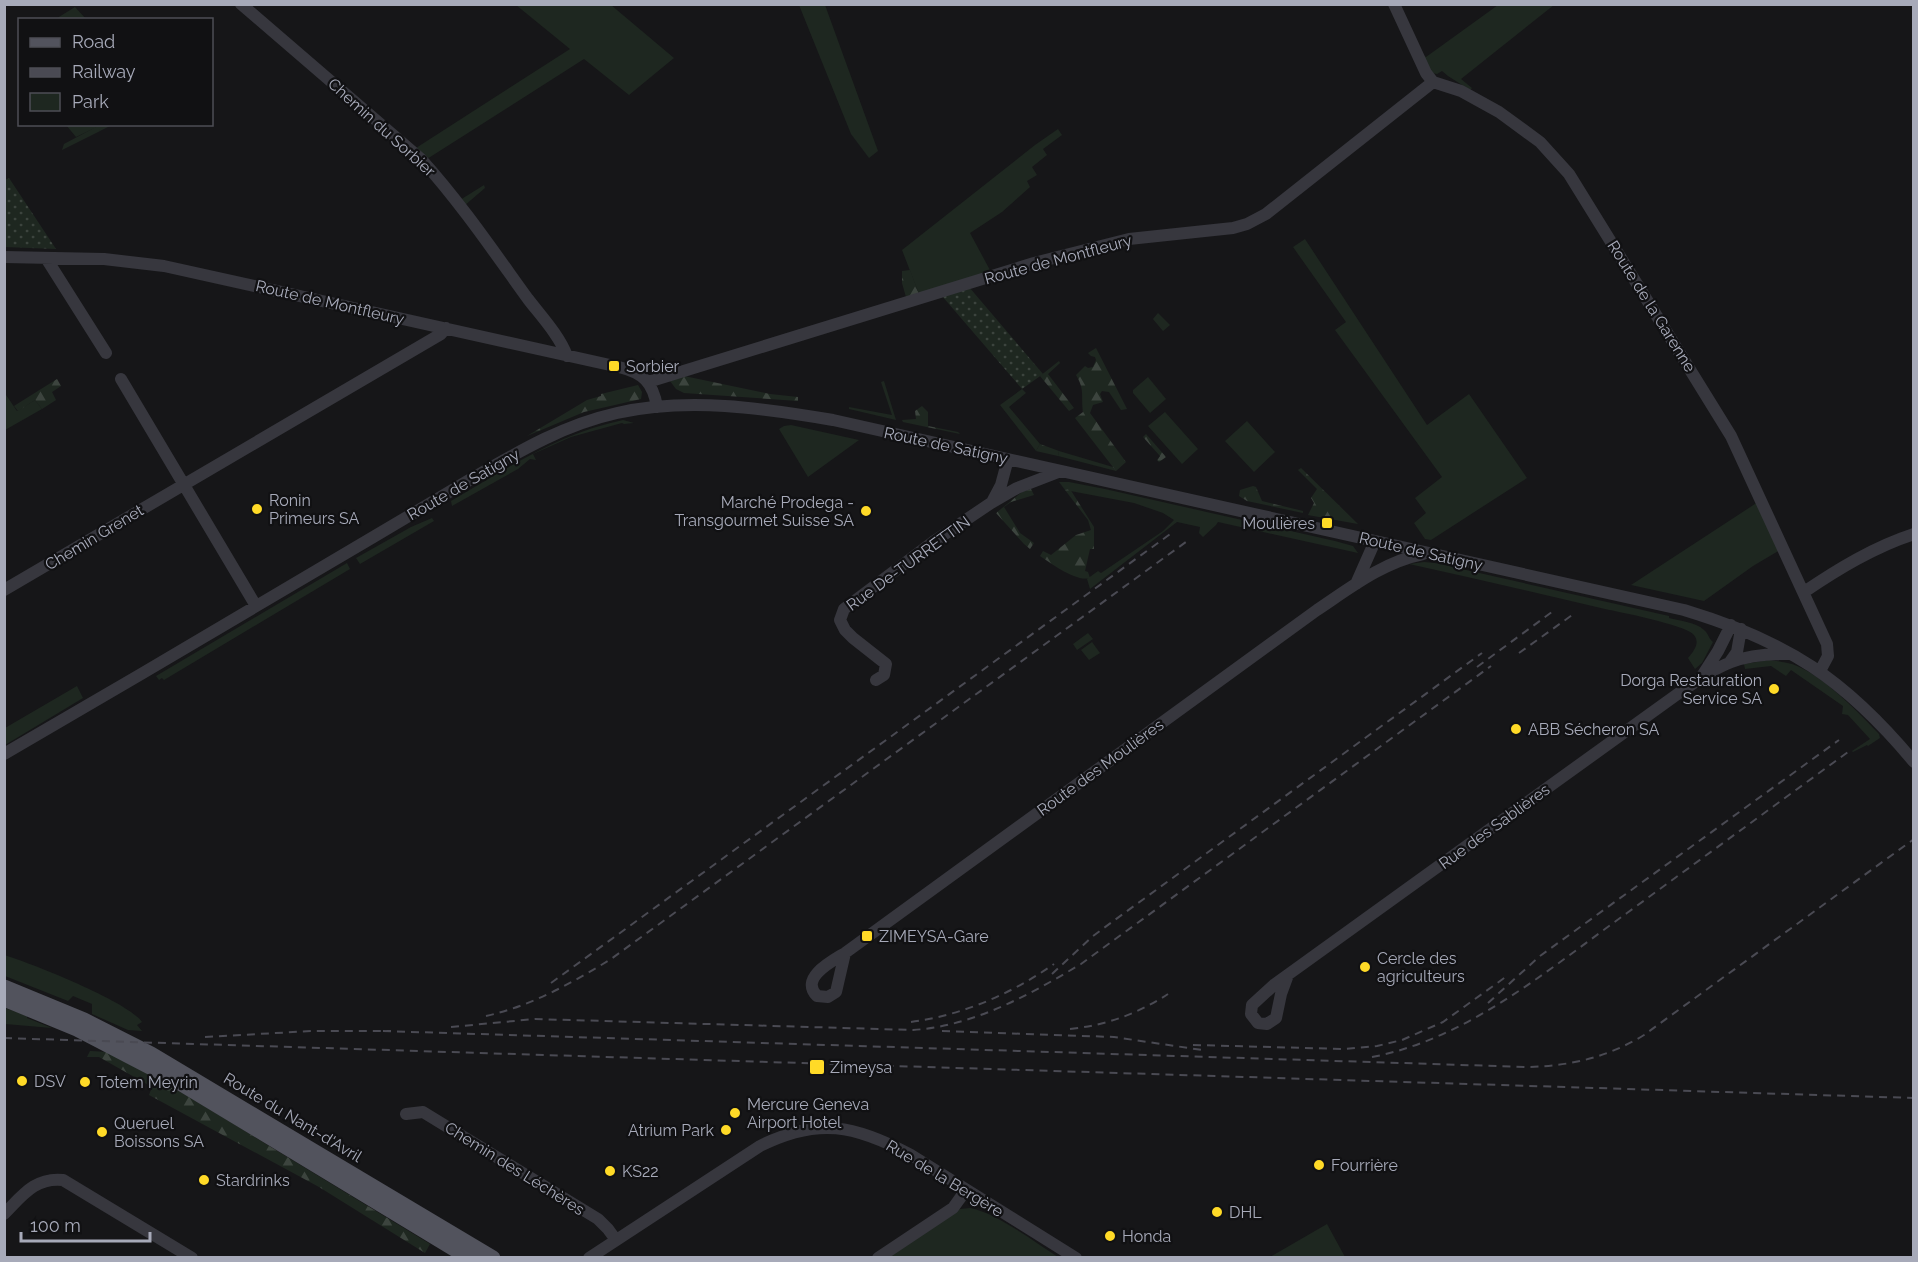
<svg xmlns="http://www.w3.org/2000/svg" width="1918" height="1262" font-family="Raleway,sans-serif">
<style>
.green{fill:#1e2720}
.forest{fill:url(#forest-firs)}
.garden{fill:url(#garden-dots)}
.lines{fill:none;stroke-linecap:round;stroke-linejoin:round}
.minor{stroke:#37373e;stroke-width:12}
.major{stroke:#52535d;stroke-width:15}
.rail{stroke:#4a4a53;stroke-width:2;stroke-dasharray:8 6;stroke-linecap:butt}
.poi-dot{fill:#ffda27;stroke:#111113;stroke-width:2}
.labels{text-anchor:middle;stroke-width:4.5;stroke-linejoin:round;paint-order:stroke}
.street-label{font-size:16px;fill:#a7aab9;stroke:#111113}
.poi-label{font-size:16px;fill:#a7aab9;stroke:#111113;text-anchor:start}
</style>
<defs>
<pattern id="forest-firs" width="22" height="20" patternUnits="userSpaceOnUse" patternTransform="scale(1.5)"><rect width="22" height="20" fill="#1e2720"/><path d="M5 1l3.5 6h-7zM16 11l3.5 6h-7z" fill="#3c443e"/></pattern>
<pattern id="garden-dots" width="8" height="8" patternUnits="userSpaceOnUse" patternTransform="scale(1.5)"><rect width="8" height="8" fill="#1e2720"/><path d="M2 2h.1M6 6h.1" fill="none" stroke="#3c443e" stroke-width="1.8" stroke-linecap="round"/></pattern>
</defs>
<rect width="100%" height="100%" fill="#161618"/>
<path class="green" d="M516 5H611L674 58 629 95 584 59 427 159 416 148 570 49Z
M799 5H825L878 151 869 158 851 134Z
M1498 5H1554L1461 79 1472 88 1470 90 1448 76 1442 71 1437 74 1432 73 1421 53 1426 57Z
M75 7 86 19 54 20Z
M66 125H112L100 131 97 127 76 137Z
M1058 129 1062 135 1043 149 1047 155 1032 167 1037 175 1027 181 1030 187 1002 212 970 233 991 272 919 294 902 250 1035 145Z
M484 185 485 188 464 206 460 200Z
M1305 239 1427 425 1469 394 1527 478 1431 540 1425 539 1414 523 1426 513 1415 498 1442 477 1335 330 1346 322 1293 247Z
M1148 377 1166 399 1150 413 1133 393V390Z
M884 381 896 420 849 409V407L892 415 881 382Z
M1022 389 1026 393 1009 407 1040 444 1036 451 1000 405Z
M4 392 17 411 35 400 42 409 5 430Z
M1165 412 1198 449 1182 464 1148 426Z
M623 420 634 423 624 424 622 423 571 437 533 454 536 460 530 459 518 469 452 506 451 501C507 468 560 433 623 420Z
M1247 421 1275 452 1254 472 1225 441Z
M791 425 859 440 808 477 779 429 784 426Z
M1059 451 1113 467 1116 471 1058 456Z
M1059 482H1069L1105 489 1335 541 1353 546 1358 553 1218 522 1216 525 1203 537 1199 533 1200 527 1177 522 1090 589 1087 579 1098 571 1101 573 1163 531 1174 520 1163 513 1134 503 1065 490Z
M1758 502 1780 550 1753 566 1704 601 1631 585Z
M432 518 434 521 360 564 356 558 411 527Z
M1424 562 1435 563 1669 616V618C1680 621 1696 622 1704 630 1709 634 1708 638 1713 642L1702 663 1695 669 1688 658C1694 651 1701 642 1693 634 1684 625 1620 612 1605 609 1540 594 1474 578 1409 564Z
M347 563 350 569 164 680 162 678 159 680 156 676Z
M1088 633 1093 639 1077 650 1073 644Z
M1092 642 1100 653 1089 660 1081 650Z
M1769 660C1777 661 1785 662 1792 664 1822 674 1857 711 1879 734L1880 738 1868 746 1867 745 1853 752 1852 751 1870 739 1848 715 1842 714 1843 706 1791 670 1786 676 1771 666 1745 669 1744 664Z
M77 686 83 698 5 745V728Z
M4 955C31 963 129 1002 142 1022L137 1025 142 1031 128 1030 92 1014V1004L73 996 68 1001 5 976Z
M5 1008 27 1016V1018L52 1028 5 1024Z
M970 1208C997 1213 1034 1242 1058 1257L886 1258 960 1209Z
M1327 1224 1345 1257H1270Z"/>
<path class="forest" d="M98 126 100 131 62 150 64 144Z
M910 270 919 294 906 297 902 283V271Z
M1158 313 1170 325 1163 331 1153 319Z
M1096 348 1127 409 1121 410 1109 392 1102 391 1100 394 1103 402 1093 405 1090 413 1126 462 1116 471 1075 418 1083 412C1081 395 1085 390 1076 375L1085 366 1088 368 1093 367 1096 360 1095 357 1091 356 1088 353Z
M1059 361 1060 363 1048 374 1074 408 1069 411 1040 376Z
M684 376 770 394 798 397V401L684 393 676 389 670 381Z
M57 379 61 386 52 392 56 400 42 409 35 400 18 411 14 406Z
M638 385 642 392 641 399 584 412 527 436 587 400 601 396V394Z
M922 406 928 412V426L958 432 960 434 903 422 902 420 916 419 915 411Z
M1146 434 1166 457 1159 462 1157 460 1160 456 1143 437Z
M1040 444 1059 451 1058 456 1036 451Z
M1301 468 1358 524 1308 515 1314 503 1311 498 1317 489 1298 470Z
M1253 486 1256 487 1262 501 1303 511V513L1247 501 1239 496 1240 490Z
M1031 489 1034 495 1011 502 1004 507 1020 533 1034 543 1030 549 1024 544 996 513 1022 492Z
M1070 489 1094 527V549H1090L1085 571 1088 572 1090 578C1076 582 1052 564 1040 556L1043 551 1051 555 1076 535 1091 530 1088 520 1065 490Z
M90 1051 108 1052 189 1097 430 1244 425 1253 319 1187 149 1095 152 1087 99 1057H87Z"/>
<path class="garden" d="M9 178 56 249 5 247V180Z
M969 287 1043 374 1022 389 942 296Z"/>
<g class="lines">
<path class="minor" d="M241 4 421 159C460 202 494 252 528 299 541 316 559 335 567 356
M1394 4 1426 73 1433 82 1461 91 1499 112 1540 142 1569 174 1731 436 1827 644 1828 656 1820 671
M4 257 104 259 164 266 619 367C643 373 653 382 657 407
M46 258 106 353
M121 379 256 606
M648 382 1034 263 1129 239 1233 228 1247 224 1266 214 1433 82
M992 502 1001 485 1008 459
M1356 584 1375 541
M4 590 441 334 446 328
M1804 592C1838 569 1874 547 1914 534
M1730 662 1737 652 1741 629
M1702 676 1718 651 1731 625
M876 680 884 675 886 664 853 638 845 630 840 620 844 609 933 542 991 503 1017 488 1061 471
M4 754C128 682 252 609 375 536 407 517 439 498 471 479 518 452 563 425 617 413 688 397 762 408 833 420L1684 610C1787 641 1845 679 1914 762
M845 953 836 992 828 997 817 996C799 978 832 961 845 953L1317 610C1350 588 1383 562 1423 554
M1288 975 1281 994 1276 1018 1267 1024 1258 1023 1251 1014 1252 1005 1275 984 1679 693C1721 664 1738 653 1790 654
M406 1114 423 1112 598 1219 608 1229 616 1240
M4 1214C22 1196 35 1177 63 1180L192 1258
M589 1258 760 1146C818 1117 855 1125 911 1155L1076 1258
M878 1258 953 1208 966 1190"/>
<path class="major" d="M4 987 84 1020 151 1054 493 1258
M4 999 77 1029 175 1080 469 1258"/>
<path class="rail" d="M1519 653 1575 613
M1477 667 1556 609
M1052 974 1093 936 1112 922 1482 653
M551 983 1173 532
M1488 1003 1540 956 1839 740
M486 1016C531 1006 572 983 611 959L1190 539
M911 1022C963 1015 1011 994 1054 964
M451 1027 535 1019 913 1030C974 1026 1029 995 1081 964L1491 666
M1070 1029C1107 1025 1137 1014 1168 994
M383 1031 1528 1067C1571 1066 1608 1057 1644 1035L1914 839
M942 1031 1114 1037 1202 1050
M205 1037 312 1031H391
M4 1038 1914 1098
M1193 1045 1344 1049 1377 1046 1402 1040 1443 1022 1507 976
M1372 1057C1468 1039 1550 968 1627 913 1701 859 1774 806 1848 752"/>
</g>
<g class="poi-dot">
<rect x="608" y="360" width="12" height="12" rx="3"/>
<circle cx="257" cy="509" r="6"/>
<circle cx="866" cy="511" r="6"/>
<rect x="1321" y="517" width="12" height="12" rx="3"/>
<circle cx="1774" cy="689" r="6"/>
<circle cx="1516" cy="729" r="6"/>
<rect x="861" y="930" width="12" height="12" rx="3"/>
<circle cx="1365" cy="967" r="6"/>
<rect x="809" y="1059" width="16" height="16" rx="3"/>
<circle cx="22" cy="1081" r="6"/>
<circle cx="85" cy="1082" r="6"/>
<circle cx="735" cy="1113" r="6"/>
<circle cx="726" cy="1130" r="6"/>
<circle cx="102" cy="1132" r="6"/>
<circle cx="1319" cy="1165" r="6"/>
<circle cx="610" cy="1171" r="6"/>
<circle cx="204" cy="1180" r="6"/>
<circle cx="1217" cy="1212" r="6"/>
<circle cx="1110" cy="1236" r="6"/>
</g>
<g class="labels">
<g class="street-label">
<text transform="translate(382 127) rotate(42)" y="6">Chemin du Sorbier</text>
<text transform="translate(1058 259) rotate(-15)" y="6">Route de Montfleury</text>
<text transform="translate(330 302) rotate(13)" y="6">Route de Montfleury</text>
<text transform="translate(1652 306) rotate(58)" y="6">Route de la Garenne</text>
<text transform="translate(946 445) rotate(12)" y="6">Route de Satigny</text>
<text transform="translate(463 484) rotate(-30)" y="6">Route de Satigny</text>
<text transform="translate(94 537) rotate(-31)" y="6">Chemin Grenet</text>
<text transform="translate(1421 551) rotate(13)" y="6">Route de Satigny</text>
<text transform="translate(908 563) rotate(-36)" y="6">Rue De-TURRETTIN</text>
<text transform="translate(1100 767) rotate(-36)" y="6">Route des Moulières</text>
<text transform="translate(1494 826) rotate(-36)" y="6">Rue des Sablières</text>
<text transform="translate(293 1117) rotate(31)" y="6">Route du Nant-d'Avril</text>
<text transform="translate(515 1168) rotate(32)" y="6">Chemin des Léchères</text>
<text transform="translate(945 1178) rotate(31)" y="6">Rue de la Bergère</text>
</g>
<g class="poi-label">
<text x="626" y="372">Sorbier</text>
<text x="269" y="506">Ronin<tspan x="269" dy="18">Primeurs SA</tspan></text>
<text x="854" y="508" text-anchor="end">Marché Prodega -<tspan x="854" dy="18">Transgourmet Suisse SA</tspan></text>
<text x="1315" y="529" text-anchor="end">Moulières</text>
<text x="1762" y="686" text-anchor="end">Dorga Restauration<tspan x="1762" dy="18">Service SA</tspan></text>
<text x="1528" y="735">ABB Sécheron SA</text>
<text x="879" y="942">ZIMEYSA-Gare</text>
<text x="1377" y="964">Cercle des<tspan x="1377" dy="18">agriculteurs</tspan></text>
<text x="830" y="1073">Zimeysa</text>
<text x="34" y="1087">DSV</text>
<text x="97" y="1088">Totem Meyrin</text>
<text x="747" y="1110">Mercure Geneva<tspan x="747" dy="18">Airport Hotel</tspan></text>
<text x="114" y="1129">Queruel<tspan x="114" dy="18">Boissons SA</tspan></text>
<text x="714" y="1136" text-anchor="end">Atrium Park</text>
<text x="1331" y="1171">Fourrière</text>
<text x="622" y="1177">KS22</text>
<text x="216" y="1186">Stardrinks</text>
<text x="1229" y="1218">DHL</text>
<text x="1122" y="1242">Honda</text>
</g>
</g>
<rect width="1918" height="1262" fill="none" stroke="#a7aab9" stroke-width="12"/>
<rect x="18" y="18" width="195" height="108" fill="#111113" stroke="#4d4e55" stroke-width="1.5"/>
<rect x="30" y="38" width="30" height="9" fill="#52535d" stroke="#4d4e55" stroke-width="1.5"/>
<text x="72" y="48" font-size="18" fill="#a7aab9">Road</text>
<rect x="30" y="68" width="30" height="9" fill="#4a4a53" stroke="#4d4e55" stroke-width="1.5"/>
<text x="72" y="78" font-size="18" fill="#a7aab9">Railway</text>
<rect x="30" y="93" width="30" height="18" fill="#1e2720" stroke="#4d4e55" stroke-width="1.5"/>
<text x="72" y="108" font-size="18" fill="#a7aab9">Park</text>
<path d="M21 1232v9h129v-9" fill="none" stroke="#a7aab9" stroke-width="3"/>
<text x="30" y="1232" font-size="18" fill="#a7aab9" stroke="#111113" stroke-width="4.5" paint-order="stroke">100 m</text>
</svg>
